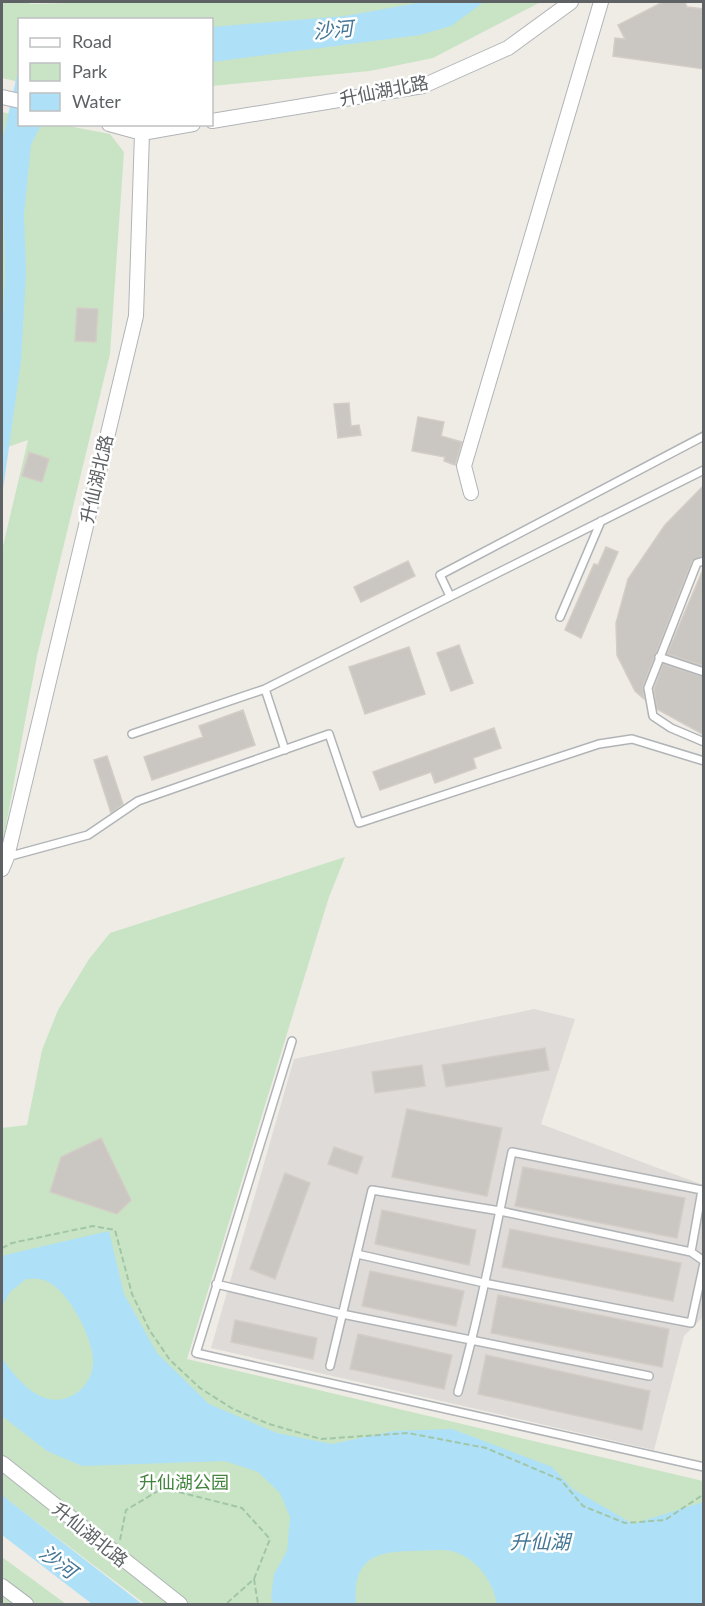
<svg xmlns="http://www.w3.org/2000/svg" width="705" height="1606" font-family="Lato,'Noto Sans SC',sans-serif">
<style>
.industrial{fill:#dedbd8}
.green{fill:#c9e4c5}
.water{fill:#aee0f7}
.building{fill:#cac7c3;stroke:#d3cdc5;stroke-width:1.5}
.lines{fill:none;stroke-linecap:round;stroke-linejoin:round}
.lane-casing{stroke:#b1b4b7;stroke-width:10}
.street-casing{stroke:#b1b4b7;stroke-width:16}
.path{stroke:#a1c6a7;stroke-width:2;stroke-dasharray:6 3;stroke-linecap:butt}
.lane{stroke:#fff;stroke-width:7}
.street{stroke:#fff;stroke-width:14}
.labels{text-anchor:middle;stroke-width:5;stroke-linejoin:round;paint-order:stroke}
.street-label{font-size:18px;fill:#5e6265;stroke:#fff}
.park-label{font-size:18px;fill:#43843e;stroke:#fff}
.water-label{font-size:20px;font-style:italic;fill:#457797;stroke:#fff}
</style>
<rect width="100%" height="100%" fill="#efece6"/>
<path class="industrial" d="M534 1009 575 1019 541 1124 703 1185V1317L684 1336 654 1450 211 1348 294 1059Z"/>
<path class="green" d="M2 2H29L30 4 105 2H541L433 58 370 71 212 86V20H20L19 82 2 78Z
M2 112 19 116 20 124 63 125 110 134 124 152 110 354 37 656 2 848V550L28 440 2 449Z
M345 857 329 897 187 1359 703 1481V1604H145L2 1496V1128L27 1125 42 1050 58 1010 89 959 110 933Z
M2 1557 66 1604H2Z"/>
<path class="water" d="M423 2H484L451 26 420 35 212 62V27L345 16Z
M19 66 20 124 41 125 31 145 24 215 26 272 21 361 2 497V341L5 270 2 142Z
M109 1231 124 1294 157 1353 209 1404 277 1433 332 1444 394 1431 452 1429 552 1467 573 1489 633 1524 703 1502V1604H497C493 1581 476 1557 451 1551 440 1549 426 1551 414 1551 374 1551 352 1560 356 1604H274L271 1598 274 1574 287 1551 290 1517 280 1493 258 1472 225 1461 82 1466 47 1451 2 1416V1358C18 1381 44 1413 75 1394 85 1388 92 1376 93 1364 95 1340 67 1287 44 1280 39 1278 31 1279 26 1279L10 1292 2 1306V1258L5 1255Z
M2 1494 8 1500 142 1604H92L2 1535Z"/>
<path class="building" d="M663 2H685L687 7 704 9V69L613 56 615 38 625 39 618 25Z
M77 308 98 309 96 342 75 341Z
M349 403 351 426 359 425 361 435 338 438 334 404Z
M418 417 444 422 441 436 462 442 455 465 444 461 445 457 412 451Z
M29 452 49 459 42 482 22 476Z
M704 485V555L692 561 643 686 644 699 635 691 617 655 616 623 628 579 665 525Z
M606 547 618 552 581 638 565 630 594 564 598 565Z
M408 561 415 576 361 602 354 587Z
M704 567V666L667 654Z
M459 645 473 683 451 691 437 653Z
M409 647 425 694 365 714 349 667Z
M663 664 704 677V735L657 709 654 689Z
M243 710 255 745 152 780 144 757 203 737 199 726Z
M494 728 501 748 473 758 476 768 435 783 431 772 380 790 373 772Z
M107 756 123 804 111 813 94 760Z
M545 1048 549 1070 446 1087 442 1065Z
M422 1065 425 1086 375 1093 372 1072Z
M407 1109 502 1128 487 1196 392 1177Z
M101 1138 131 1200 117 1214 50 1192 61 1157Z
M334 1147 363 1157 357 1174 328 1164Z
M523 1167 685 1198 677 1238 515 1206Z
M285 1173 310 1183 275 1279 250 1269Z
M382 1210 476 1230 469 1265 375 1244Z
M510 1229 681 1263 673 1301 502 1267Z
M370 1271 464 1291 456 1326 362 1306Z
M498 1295 669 1329 662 1367 491 1333Z
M235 1320 317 1338 313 1359 231 1342Z
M358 1334 452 1355 444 1389 350 1369Z
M486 1355 650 1391 642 1430 478 1394Z"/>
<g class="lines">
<defs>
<path id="lane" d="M704 561 697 563 648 688 653 716 671 728 704 742
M450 596 440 575 704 436
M560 617 601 521
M659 657 704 672
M265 689 285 750
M132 734 265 689 704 470
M7 857 88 835 138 801 329 734 359 823 599 744 632 739 704 761
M292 1041 196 1353 704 1467
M691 1252 704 1261
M357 1254 484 1283 691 1323 704 1263
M216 1284 342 1314 649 1376
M330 1366 372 1190 500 1211 691 1252 702 1190 512 1152C495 1233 480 1313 458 1392"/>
<path id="street" d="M2 97 20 101
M212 121 423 86 508 48 571 2
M109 124 142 133 193 124
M471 493 464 466 601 2
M2 869 7 857 136 316 142 133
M2 1463 180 1604
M2 1586 26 1604"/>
</defs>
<use href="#lane" class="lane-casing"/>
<use href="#street" class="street-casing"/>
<path class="path" d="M2 1248 12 1243 93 1226 115 1230 132 1294 150 1331 170 1360 200 1388 233 1409 269 1424 321 1439 408 1433 486 1448 561 1480 583 1506 625 1523 665 1520 704 1494
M120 1540 126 1510 163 1488 242 1508 270 1539 254 1579 226 1604
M254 1579 258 1604"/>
<use href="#lane" class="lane"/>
<use href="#street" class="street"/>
</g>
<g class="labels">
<g class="street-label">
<text transform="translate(384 91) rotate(-11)" y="6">升仙湖北路</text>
<text transform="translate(97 479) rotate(-77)" y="6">升仙湖北路</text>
<text transform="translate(90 1535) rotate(39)" y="6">升仙湖北路</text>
</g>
<g class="park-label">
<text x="184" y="1489">升仙湖公园</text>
</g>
<g class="water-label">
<text transform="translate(333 30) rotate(-5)" y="7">沙河</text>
<text x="540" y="1549">升仙湖</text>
<text transform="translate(58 1562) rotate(37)" y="7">沙河</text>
</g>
</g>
<rect width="705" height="1606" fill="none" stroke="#5e6265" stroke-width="6"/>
<rect x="18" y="18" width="195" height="108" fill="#ffffff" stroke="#bfc0c1" stroke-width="1.5"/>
<rect x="30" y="38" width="30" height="9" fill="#ffffff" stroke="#bfc0c1" stroke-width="1.5"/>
<text x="72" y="48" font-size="18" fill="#5e6265">Road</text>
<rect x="30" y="63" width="30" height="18" fill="#c9e4c5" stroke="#bfc0c1" stroke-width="1.5"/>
<text x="72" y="78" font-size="18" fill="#5e6265">Park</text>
<rect x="30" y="93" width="30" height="18" fill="#aee0f7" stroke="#bfc0c1" stroke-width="1.5"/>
<text x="72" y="108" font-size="18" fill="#5e6265">Water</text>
</svg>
